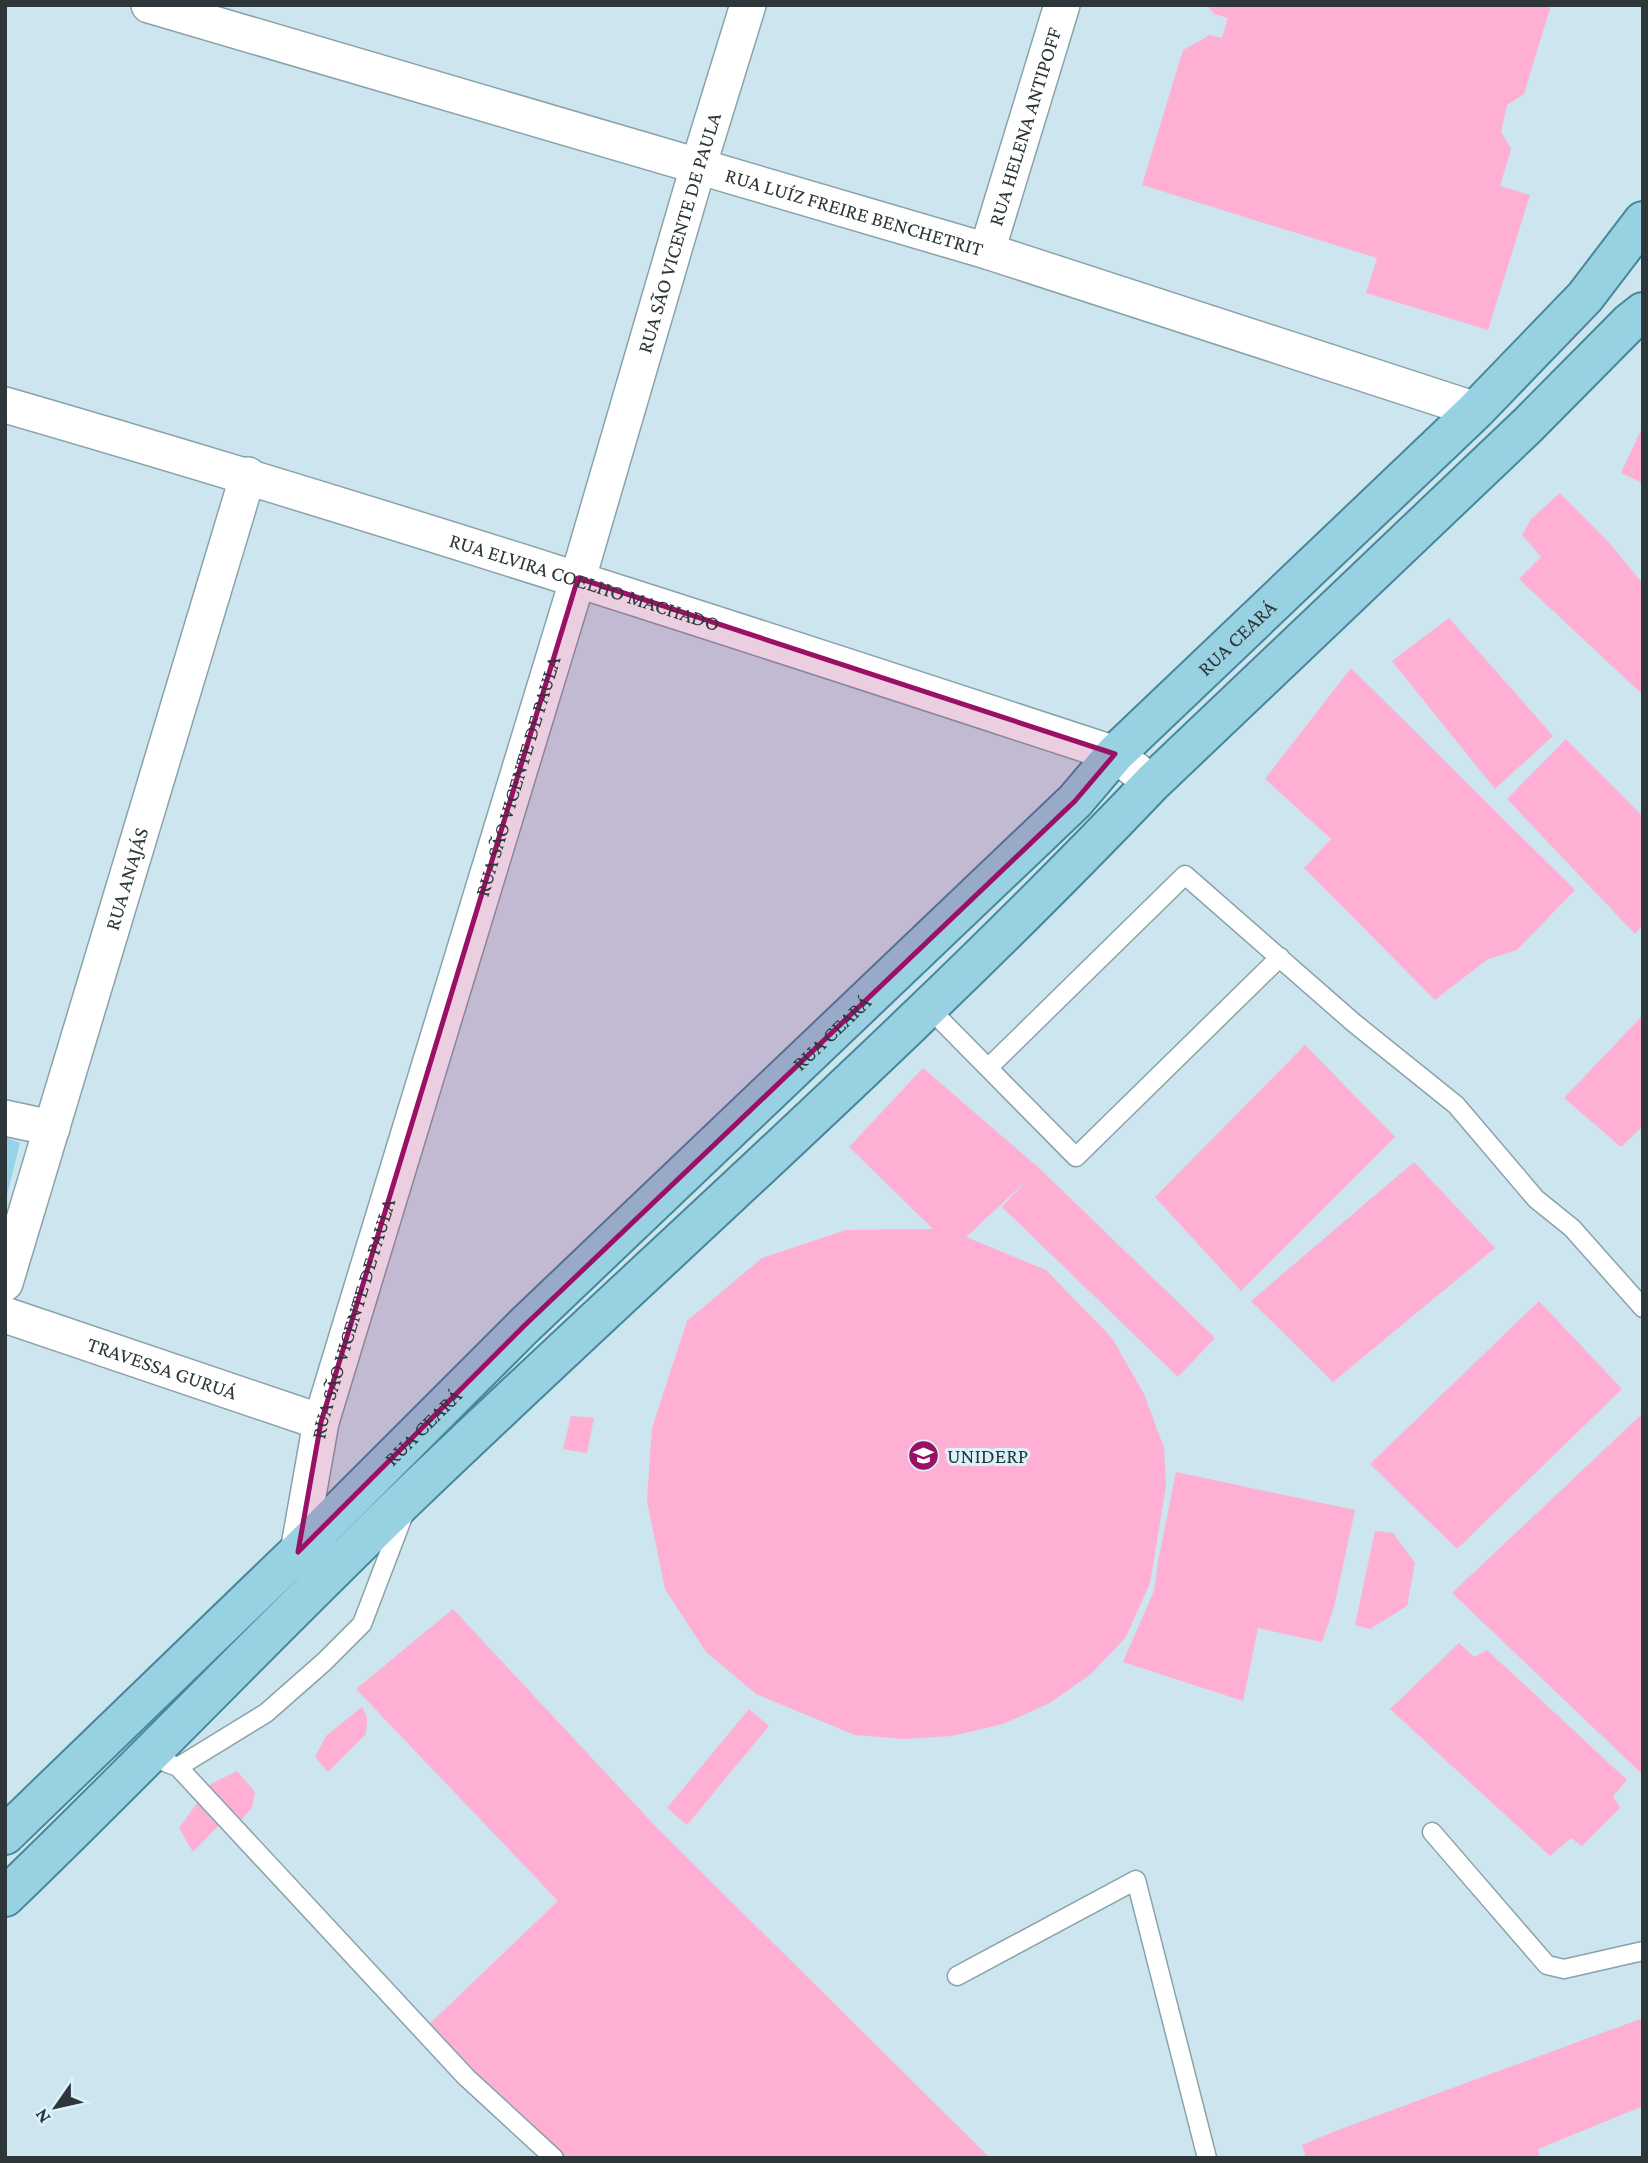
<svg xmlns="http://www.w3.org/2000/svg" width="1648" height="2163" font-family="'Crimson Pro',serif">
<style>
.grass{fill:#95d4e9}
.building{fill:#ffafd4}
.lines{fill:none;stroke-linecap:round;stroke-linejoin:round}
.lane-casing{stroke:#8aa2aa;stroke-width:21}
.street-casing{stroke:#8aa2aa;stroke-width:38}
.primary-casing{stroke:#46879a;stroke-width:42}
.lane{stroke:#fff;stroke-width:18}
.street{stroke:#fff;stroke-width:35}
.primary{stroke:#98d1e2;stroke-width:38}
.marked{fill:#991064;fill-opacity:0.2;stroke:#991064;stroke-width:5;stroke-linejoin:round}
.labels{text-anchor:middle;stroke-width:6;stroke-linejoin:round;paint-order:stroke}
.street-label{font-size:21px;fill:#2d373a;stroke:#d9f2fb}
.poi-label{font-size:21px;fill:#2d373a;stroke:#d9f2fb;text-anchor:start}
</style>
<rect width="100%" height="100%" fill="#cce5ee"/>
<path class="grass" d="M5 1137 20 1143 5 1203Z"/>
<path class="building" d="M1207 5H1551L1524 94 1507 105 1501 132 1511 149 1500 186 1530 195 1488 330 1366 293 1377 258 1142 185 1183 50 1210 35 1222 38 1228 18 1214 14Z
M1643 426V483L1621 473Z
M1560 493 1611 545 1643 584V695L1519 579 1541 557 1522 535 1531 519Z
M1449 618 1553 736 1495 789 1392 661Z
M1351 668 1575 890 1517 950 1488 959 1435 1000 1304 868 1331 839 1265 779Z
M1566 739 1643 817V924L1635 934 1507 799Z
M1643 1015V1126L1621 1147 1564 1098Z
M1305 1045 1395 1137 1241 1291 1155 1197Z
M923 1068 1039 1168 1215 1338 1178 1377 1002 1207 1027 1180 966 1237 1046 1270 1112 1338 1144 1394 1164 1448 1166 1486 1150 1583 1126 1637 1091 1674 1050 1703 1003 1724 952 1736 904 1739 855 1735 756 1694 706 1652 665 1589 647 1501 652 1428 687 1321 762 1258 846 1230 933 1229 849 1147Z
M1414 1162 1495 1248 1333 1382 1251 1301Z
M1539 1301 1622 1389 1457 1549 1370 1464Z
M1643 1413V1775L1452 1593Z
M571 1416 594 1418 587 1453 563 1449Z
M1176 1472 1355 1510 1334 1607 1322 1642 1258 1628 1243 1701 1123 1662 1154 1591 1158 1562Z
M1375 1531 1393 1533 1415 1563 1407 1606 1370 1629 1355 1625Z
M453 1609 658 1829 990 2158H543L422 2031 558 1901 356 1689Z
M1459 1643 1474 1657 1487 1650 1627 1780 1613 1796 1620 1808 1582 1846 1571 1838 1550 1856 1390 1709Z
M362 1707 367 1718 366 1734 328 1772 315 1757 326 1736Z
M749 1709 769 1726 687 1825 667 1808Z
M237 1771 255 1792 252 1808 237 1824 230 1814 193 1852 179 1828 211 1784Z
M1643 2018V2106L1538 2149 1540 2158H1306L1302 2145 1338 2130Z"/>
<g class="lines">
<defs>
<path id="lane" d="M927 1006 1076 1157 1280 957
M989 1067 1185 875 1354 1023 1456 1105 1536 1199 1572 1228 1643 1308
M167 1763 178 1767 266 1713 324 1662 362 1624 404 1514
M178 1767 466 2077 554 2158
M1432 1832 1547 1965 1564 1969 1643 1951
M957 1976 1136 1880 1207 2158"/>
<g id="street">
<path id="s1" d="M149 5 987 251 1476 410"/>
<path id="s2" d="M987 251 1062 5"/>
<path id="s3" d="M5 405C378 513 746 633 1115 754L1152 783"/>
<path d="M5 1118 52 1128"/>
<path id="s4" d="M5 1283 248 475"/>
<path id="s5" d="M5 1315 321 1422"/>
<path id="s6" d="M298 1552 321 1422 578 578 698 167 748 5"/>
</g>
<g id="primary">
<path id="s7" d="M5 1835 298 1552 524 1326 1075 801 1115 754 1476 410 1585 297 1643 221"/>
<path d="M5 1897C142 1765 273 1627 410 1495 657 1258 916 1031 1152 783L1527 426 1629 323 1643 312"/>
</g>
</defs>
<use href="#lane" class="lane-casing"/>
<use href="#street" class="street-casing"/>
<use href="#primary" class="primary-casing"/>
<use href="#lane" class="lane"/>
<use href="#street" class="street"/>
<use href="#primary" class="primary"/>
</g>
<path class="marked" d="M578 578 1115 754 1075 801 524 1326 298 1552 321 1422Z"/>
<defs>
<symbol id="school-disc" viewBox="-11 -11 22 22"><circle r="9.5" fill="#991064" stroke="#d9f2fb"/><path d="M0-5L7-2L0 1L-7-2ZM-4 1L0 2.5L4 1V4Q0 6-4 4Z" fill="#fff"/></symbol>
</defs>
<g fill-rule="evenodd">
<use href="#school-disc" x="906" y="1438" width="35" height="35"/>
</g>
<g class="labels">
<g class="street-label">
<text dy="7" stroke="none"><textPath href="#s2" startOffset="130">RUA HELENA ANTIPOFF</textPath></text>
<text dy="7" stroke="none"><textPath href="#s1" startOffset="735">RUA LUÍZ FREIRE BENCHETRIT</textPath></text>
<text dy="7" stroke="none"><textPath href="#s6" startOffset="1374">RUA SÃO VICENTE DE PAULA</textPath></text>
<text dy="7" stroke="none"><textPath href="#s3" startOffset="606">RUA ELVIRA COELHO MACHADO</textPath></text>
<text dy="7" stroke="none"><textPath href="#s7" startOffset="1718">RUA CEARÁ</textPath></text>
<text dy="7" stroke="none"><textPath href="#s6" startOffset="807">RUA SÃO VICENTE DE PAULA</textPath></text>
<text dy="7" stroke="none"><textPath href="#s4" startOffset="422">RUA ANAJÁS</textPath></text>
<text dy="7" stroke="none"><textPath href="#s7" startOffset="1152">RUA CEARÁ</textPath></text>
<text dy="7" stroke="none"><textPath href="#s6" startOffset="240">RUA SÃO VICENTE DE PAULA</textPath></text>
<text dy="7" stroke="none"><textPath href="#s5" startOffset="166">TRAVESSA GURUÁ</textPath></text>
<text dy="7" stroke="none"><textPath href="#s7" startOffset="584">RUA CEARÁ</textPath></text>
</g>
<g class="poi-label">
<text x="947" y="1463">UNIDERP</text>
</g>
</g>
<rect width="1648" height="2163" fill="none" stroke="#2d373a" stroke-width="14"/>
<g transform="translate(56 2107) rotate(236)" stroke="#d9f2fb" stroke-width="5" paint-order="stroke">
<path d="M0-5L12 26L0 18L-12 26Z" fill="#2d373a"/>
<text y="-10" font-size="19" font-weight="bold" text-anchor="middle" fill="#2d373a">N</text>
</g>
</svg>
